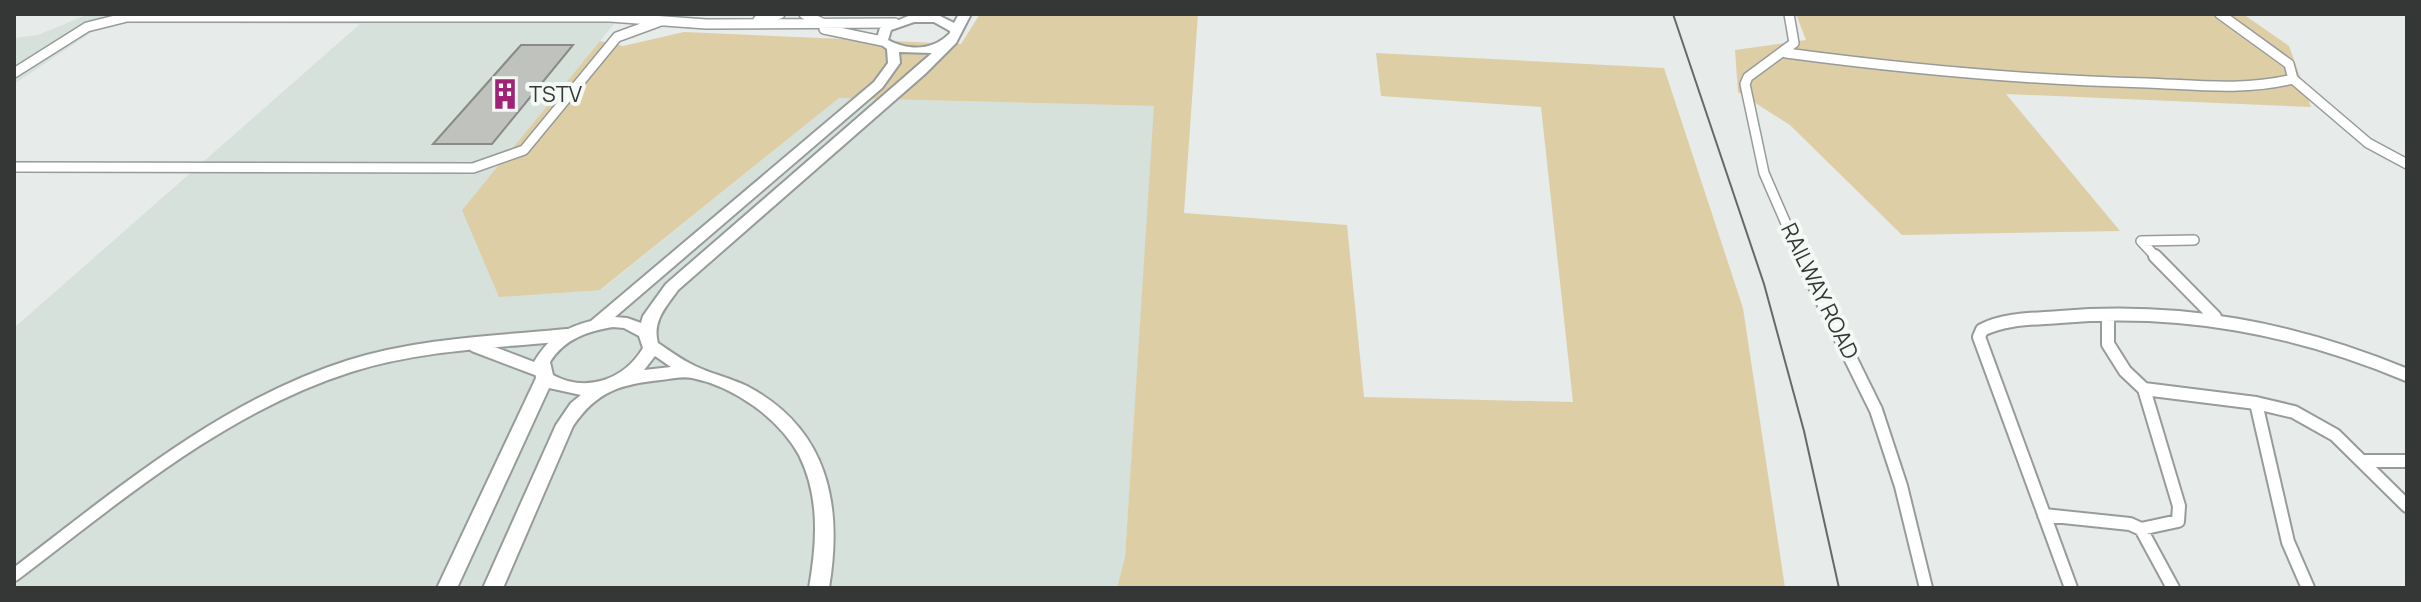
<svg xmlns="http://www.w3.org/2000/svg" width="2421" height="602" font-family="Manrope,sans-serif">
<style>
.built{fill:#d5e1da}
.green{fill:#ddcea6}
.building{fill:#c0c2be;stroke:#898b87;stroke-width:2}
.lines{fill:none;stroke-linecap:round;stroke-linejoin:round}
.street-far1-casing{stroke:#979b99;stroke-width:12}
.street-casing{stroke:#979b99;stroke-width:16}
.secondary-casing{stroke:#979b99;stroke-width:4}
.street-far1{stroke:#fff;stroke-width:9}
.street{stroke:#fff;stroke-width:12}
.secondary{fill:#fff;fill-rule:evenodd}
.tram{stroke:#666967;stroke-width:2}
.labels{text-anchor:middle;stroke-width:8;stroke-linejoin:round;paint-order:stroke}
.poi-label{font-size:22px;fill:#353736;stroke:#f4f9f6;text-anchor:start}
.street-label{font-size:22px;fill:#353736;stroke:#f4f9f6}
</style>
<rect width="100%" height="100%" fill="#e7ebe9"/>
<path class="built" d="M89 14H622L462 210 601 290 839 98 1155 106 1125 557 1117 588H14V328L360 24 118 23 92 32 14 84V38L38 35Z"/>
<path class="green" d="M980 14H1198L1184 213 1347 225 1364 397 1573 402 1541 107 1381 96 1376 53 1664 68 1743 308 1785 588H1117L1125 557 1154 106 839 98 600 290 499 297 462 210 600 41 623 46 684 32 961 44Z
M1796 14H2243L2289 46 2311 107 2006 94 2120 231 1902 235 1790 125 1738 92 1735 50 1806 40Z"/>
<path class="building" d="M521 45H573L492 144H433Z"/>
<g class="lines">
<defs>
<path id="street-far1" d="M804 14 824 24
M1789 14 1794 43 1748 77 1745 84 1764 173 1801 258
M758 20 780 14
M824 29 882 41
M1786 53C1906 69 2026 80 2147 83 2196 85 2245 91 2293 79L2289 64 2220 14
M14 73 87 27 127 17H610L706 24 895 23
M2293 79 2368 143 2407 164
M14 167 473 168 524 150 617 37 658 22
M2157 258 2141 241 2194 240"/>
<path id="street" d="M1800 256 1876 410 1901 486 1926 588
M2155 256 2215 317
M2108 315V344L2125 371 2144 389 2256 403 2294 412 2335 435 2407 506
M475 346 541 371
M2256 403 2288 542 2308 588
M2364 461H2407
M2044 515 2130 524 2141 529 2178 521 2179 506 2144 389
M2141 529 2173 588
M14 575C118 496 223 406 350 366 419 344 495 342 567 335
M2071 588 1979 337 1982 330C2006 318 2034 319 2060 317 2182 307 2294 328 2407 375"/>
<path id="secondary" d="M913 14H936L954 23 959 14H971L956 43 925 74 678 290C666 307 652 321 658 343 670 351 682 360 695 366 712 374 730 378 747 386 828 429 843 504 829 588H809C817 543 820 497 799 455 779 418 733 386 692 378 683 376 671 379 661 380 621 384 597 391 573 426L503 588H483L556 425 571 403 581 395 549 388 457 588H437L536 378 534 362C548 338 564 328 591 321L874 82 888 63 887 49 876 41 880 28ZM914 22H934L950 31V33C933 51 909 51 888 40L891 30ZM899 52 932 53 666 284 643 316 641 323 627 318 615 317 882 88 900 63ZM613 327 624 328 639 336 643 348C624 380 586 393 553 375L550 362C564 339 588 331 613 327ZM655 356 671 367 644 370Z"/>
</defs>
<use href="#street-far1" class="street-far1-casing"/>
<use href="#street" class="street-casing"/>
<use href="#secondary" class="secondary-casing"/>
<use href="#street-far1" class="street-far1"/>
<use href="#street" class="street"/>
<use href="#secondary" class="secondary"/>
<path class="tram" d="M1673 14 1764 284 1804 431 1839 588"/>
</g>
<defs>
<symbol id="building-bare" viewBox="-9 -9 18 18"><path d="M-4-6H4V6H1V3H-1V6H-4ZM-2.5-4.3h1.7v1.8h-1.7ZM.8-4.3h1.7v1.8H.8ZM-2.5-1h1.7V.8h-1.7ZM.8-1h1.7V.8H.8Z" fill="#a12275" stroke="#f4f9f6" stroke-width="2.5" paint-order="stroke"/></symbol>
</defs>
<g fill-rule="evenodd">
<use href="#building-bare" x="483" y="72" width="44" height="44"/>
</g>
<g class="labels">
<g class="poi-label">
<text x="529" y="102">TSTV</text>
</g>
<g class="street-label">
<text transform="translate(1820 291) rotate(64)" y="8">RAILWAY ROAD</text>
</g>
</g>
<rect width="2421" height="602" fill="none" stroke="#353736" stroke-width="32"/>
</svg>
